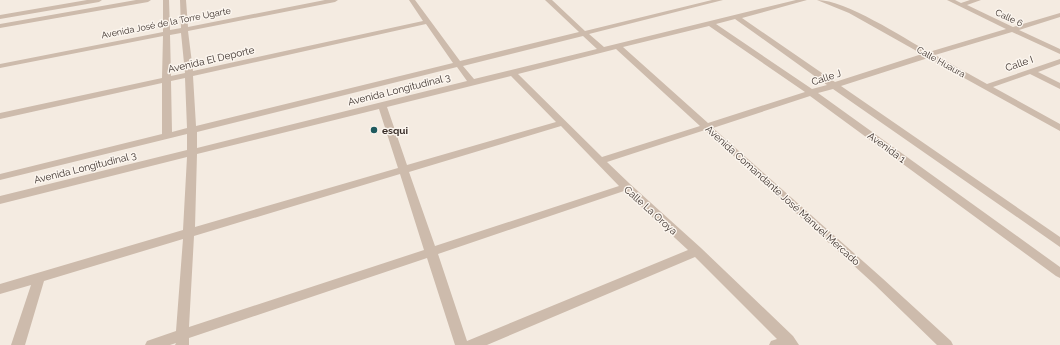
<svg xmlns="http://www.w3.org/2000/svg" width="1060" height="345" font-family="Raleway,sans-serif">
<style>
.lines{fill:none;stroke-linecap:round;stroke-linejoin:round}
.minor{fill:#cdbbac;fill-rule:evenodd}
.poi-dot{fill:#1f5a5e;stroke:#fbf5ee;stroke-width:1.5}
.labels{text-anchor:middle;stroke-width:3;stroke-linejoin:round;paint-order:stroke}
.far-street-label{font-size:9px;fill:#3b302b;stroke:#fbf5ee}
.street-label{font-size:10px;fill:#3b302b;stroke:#fbf5ee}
.poi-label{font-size:10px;font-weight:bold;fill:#3b302b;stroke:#fbf5ee;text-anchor:start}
</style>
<rect width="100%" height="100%" fill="#f4ebe1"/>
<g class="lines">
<path class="minor" d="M87 0H102L99 2 0 19V15Z
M136 0H151L148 2 0 28V24Z
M163 0H169L170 30 181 28 180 0H186L188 27 325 0H338L335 2 188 31 193 71 423 21 409 0H415L460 61 579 32 545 0H552L585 31 712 0H723L589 34 604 47 796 0H807L742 18 835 82 922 54 849 13 817 0C846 0 902 37 929 52L1006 29 947 0H955L961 3 970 0H981L967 5 1013 27 1060 13V17L1019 30 1060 49V54L1012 32 935 55 987 84 1060 59V64L1038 72 1060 83V89L1030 74 993 87 1060 124V131L928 58 841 86 1060 237V247L833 89 818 93 1060 267V278L1056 276 810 96 713 128 882 278 951 341 953 345H937L874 284 705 130 607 162 630 184 701 248 793 336 799 345H769L771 341 777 339 695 257 487 345H455L427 258 189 338V345H175L176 343 170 345H145L147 341 176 331 183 239 44 281 25 345H11L31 285 0 294V284L183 230 187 157 0 204V196L187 150V134L0 180V174L162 134V83L0 119V113L162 78 163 36 0 68V64L163 32ZM735 19 827 85 812 89 716 24ZM426 24 453 63 196 126 193 76ZM709 26 805 92 708 123 623 47ZM181 33 185 73 171 76 170 35ZM583 36 597 49 474 79 463 66ZM616 49 700 126 602 157 518 74ZM457 67 467 81 197 148V132ZM511 76 556 122 407 165 387 107ZM185 78 187 128 172 132 171 81ZM379 109 398 168 195 227 197 154ZM561 126 619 186 435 246 409 172ZM400 174 424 250 189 327 194 236ZM624 191 688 250 467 341 438 254Z"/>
</g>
<circle class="poi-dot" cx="374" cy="130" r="4"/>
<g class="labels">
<g class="far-street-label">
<text transform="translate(1009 18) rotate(25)" y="3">Calle 6</text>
<text transform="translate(166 23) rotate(-11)" y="3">Avenida José de la Torre Ugarte</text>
<text transform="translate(941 62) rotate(29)" y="3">Calle Huaura</text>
</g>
<g class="street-label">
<text transform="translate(211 59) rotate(-13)" y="4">Avenida El Deporte</text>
<text transform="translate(1019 63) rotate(-19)" y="4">Calle I</text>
<text transform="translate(826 77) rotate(-18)" y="4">Calle J</text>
<text transform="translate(399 89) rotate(-14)" y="4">Avenida Longitudinal 3</text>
<text transform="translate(887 147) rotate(36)" y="4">Avenida 1</text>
<text transform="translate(85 167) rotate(-14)" y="4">Avenida Longitudinal 3</text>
<text transform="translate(783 195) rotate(42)" y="4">Avenida Comandante José Manuel Mercado</text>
<text transform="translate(651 210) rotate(42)" y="4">Calle La Oroya</text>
</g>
<g class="poi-label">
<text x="382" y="134">esqui</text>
</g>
</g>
</svg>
